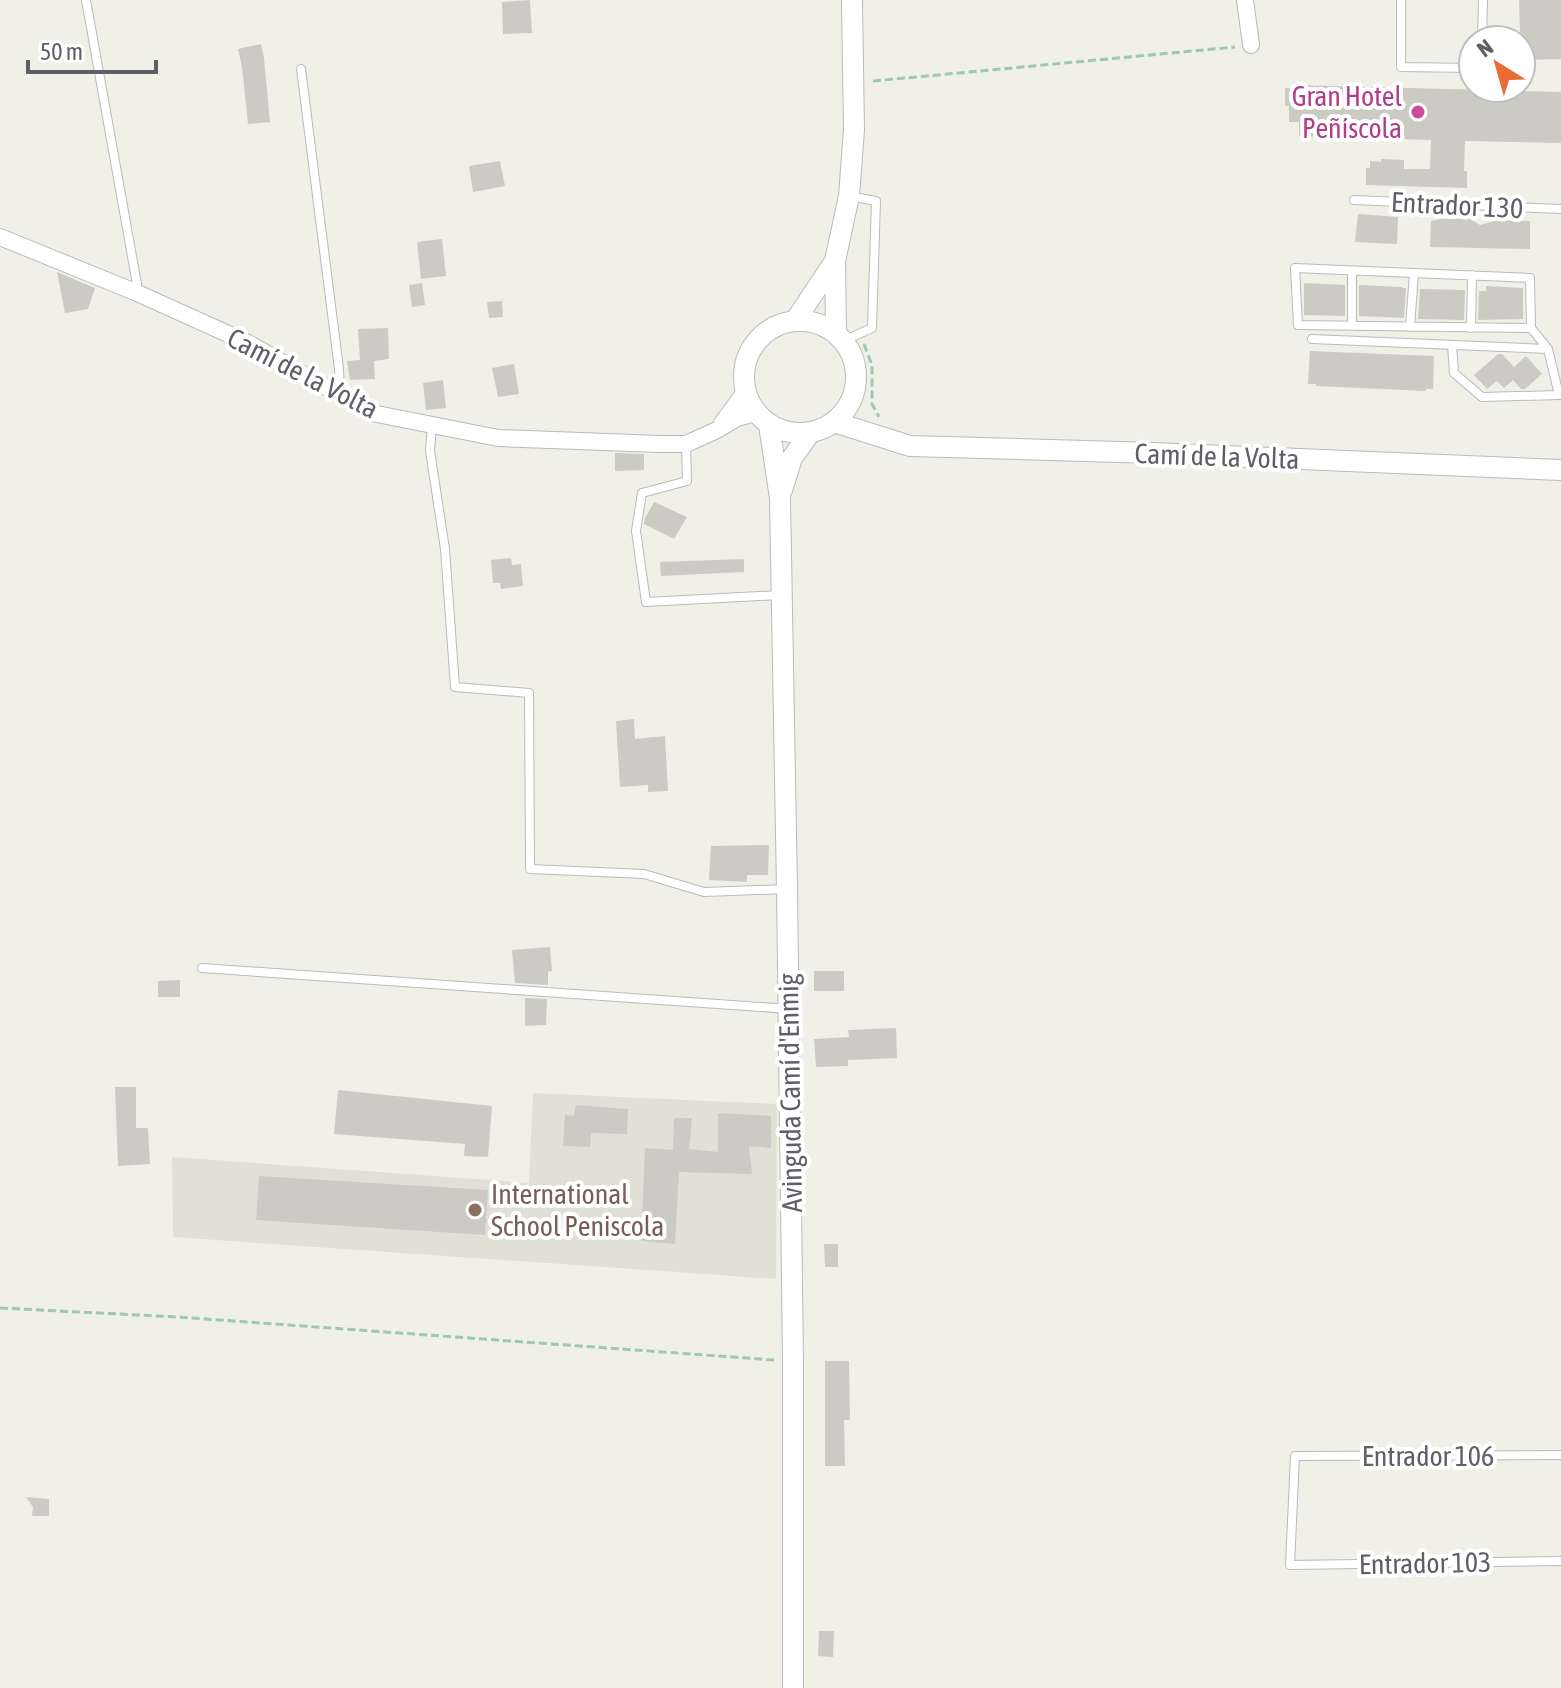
<svg xmlns="http://www.w3.org/2000/svg" width="1561" height="1688" font-family="'Asap Condensed',sans-serif">
<style>
.education{fill:#e0e0d5}
.building{fill:#cbcbc3}
.lines{fill:none;stroke-linecap:round;stroke-linejoin:round}
.service-casing{stroke:#b9bac0;stroke-width:10}
.minor-casing{stroke:#b9bac0;stroke-width:18}
.tertiary-casing{stroke:#b9bac0;stroke-width:22}
.path{stroke:#9dc8b4;stroke-width:3;stroke-dasharray:8 4;stroke-linecap:butt}
.service{stroke:#fff;stroke-width:8}
.minor{stroke:#fff;stroke-width:16}
.tertiary{stroke:#fff;stroke-width:20}
.hotel-dot{fill:#d1479c;stroke:#fff;stroke-width:3}
.education-dot{fill:#8d6e63;stroke:#fff;stroke-width:3}
.labels{text-anchor:middle;stroke-width:8;stroke-linejoin:round;paint-order:stroke}
.hotel-label{font-size:28px;fill:#b23c85;stroke:#fff;text-anchor:end}
.street-label{font-size:28px;fill:#5e6067;stroke:#fff}
.education-label{font-size:28px;fill:#785e54;stroke:#fff;text-anchor:start}
</style>
<rect width="100%" height="100%" fill="#f0f0e7"/>
<path class="education" d="M533 1093 777 1104 776 1279 173 1237 172 1157 529 1183Z"/>
<path class="building" d="M530 0 532 33 503 34 502 2Z
M1519 0H1561V59L1521 60Z
M261 44 264 58 270 122 248 124 242 67 238 49Z
M1293 85 1561 92V143L1465 141 1464 171H1467V188L1366 185V168H1370V161L1381 162V159L1404 160V169H1430L1431 140 1397 139 1389 131H1371L1372 122 1352 138 1299 136V122H1289V106H1285V88H1293Z
M500 161 505 186 473 192 469 166Z
M1358 214 1398 217 1397 244 1355 242Z
M1440 219H1470L1480 225 1498 220 1530 221V249L1430 247 1431 221Z
M442 239 446 276 421 279 417 242Z
M57 272 95 288 88 309 65 313Z
M422 283 425 305 412 307 409 285Z
M1304 283 1345 285V316L1304 315Z
M1359 285 1402 287V288H1406L1404 318 1359 316Z
M1486 286 1523 288V319L1478 320 1479 291H1486Z
M1420 289 1465 290 1464 320 1418 319Z
M502 301 503 317 489 318 487 302Z
M388 328 389 359 374 361 375 379 350 380 347 361 360 360 358 329Z
M1310 351 1434 356 1433 389H1426V391L1316 386V384H1308Z
M1498 354H1502L1514 367 1526 356 1542 374 1525 389H1521L1513 380 1504 388 1497 381 1487 389 1474 375Z
M514 364 519 394 498 397 492 368Z
M443 380 446 408 426 410 423 383Z
M615 453 644 454V470L615 471Z
M654 502 687 517 674 539 644 524 645 518Z
M511 558 512 565 521 564 523 586 501 589 500 583H493L491 560Z
M744 559V572L661 576 660 562Z
M634 719 635 739 665 736 668 791 648 792V785L620 787 616 721Z
M769 845 768 875H747V882L709 880 711 846Z
M550 947 552 971 548 972V985L515 983 512 950Z
M814 971H844V991H814Z
M180 980V997H158V981Z
M525 998 547 999 546 1025 525 1026Z
M896 1028 897 1058 848 1060V1066L816 1067 814 1039 849 1037 848 1030Z
M115 1087H136V1128H148L150 1164 118 1166Z
M338 1090 492 1106 488 1157 464 1156 465 1144 334 1134Z
M576 1105 628 1109 627 1134 591 1133 590 1147 563 1146 565 1115 574 1116Z
M718 1113 771 1116V1148L749 1146 752 1174 679 1172 675 1244 641 1241 645 1148 673 1150 674 1118H692L689 1149 718 1152Z
M259 1176 488 1190 485 1235 256 1220Z
M824 1244H838V1267H825Z
M825 1361H849L850 1420H844L845 1466H825Z
M26 1497 49 1499V1516H32L33 1507Z
M819 1631H834L833 1657 818 1656Z"/>
<g class="lines">
<defs>
<path id="service" d="M86 0 137 284 135 292
M1401 0V67L1473 68
M1482 40 1483 0
M301 69 339 369 340 394
M1354 200 1561 209
M1352 326V271
M1410 327 1414 273
M1471 328 1472 275
M1531 328 1298 325 1295 268 1530 278 1531 328 1548 349
M1312 339 1548 349 1559 395H1561
M843 341 872 328 876 201 849 196
M1452 345 1454 373 1482 397 1559 395
M432 425 430 451 445 549 455 687 529 693 530 869 644 874 704 892 787 889
M686 445 687 481 642 493 636 531 646 602 780 595
M202 968 789 1009
M1561 1455 1295 1456 1290 1565 1561 1561"/>
<path id="minor" d="M1245 0 1251 45
M0 237 135 292 248 343 372 413 498 438 660 444H686L717 430 737 418 755 413
M722 423 745 392"/>
<path id="tertiary" d="M795 321 835 261
M744 377a56 56 0 1 1 112 0a56 56 0 1 1-112 0Z
M836 333 835 261 849 196 854 130 852 0
M834 422 910 446 1154 453 1561 470
M769 425 780 498 787 889 793 1361V1688
M782 490 792 458 810 433"/>
</defs>
<use href="#service" class="service-casing"/>
<use href="#minor" class="minor-casing"/>
<use href="#tertiary" class="tertiary-casing"/>
<path class="path" d="M873 81 1235 47
M864 344 872 365V404L879 417
M0 1308 178 1317 774 1360"/>
<use href="#service" class="service"/>
<use href="#minor" class="minor"/>
<use href="#tertiary" class="tertiary"/>
</g>
<circle class="hotel-dot" cx="1418" cy="112" r="8"/>
<circle class="education-dot" cx="475" cy="1210" r="8"/>
<g class="labels">
<g class="hotel-label">
<text x="1402" y="106">Gran Hotel<tspan x="1402" dy="32">Peñíscola</tspan></text>
</g>
<g class="street-label">
<text transform="translate(1457 205) rotate(3)" y="10">Entrador 130</text>
<text transform="translate(303 373) rotate(27)" y="10">Camí de la Volta</text>
<text transform="translate(1217 456) rotate(2)" y="10">Camí de la Volta</text>
<text transform="translate(790 1093) rotate(-91)" y="10">Avinguda Camí d'Enmig</text>
<text x="1428" y="1466">Entrador 106</text>
<text transform="translate(1425 1563) rotate(-1)" y="10">Entrador 103</text>
</g>
<g class="education-label">
<text x="491" y="1204">International<tspan x="491" dy="32">School Peniscola</tspan></text>
</g>
</g>
<g transform="translate(1497 64) rotate(323)"><circle r="38" fill="#ffffff" stroke="#bfbfc2" stroke-width="2"/>
<path d="M0-6L14 30L0 20L-14 30Z" fill="#ea6b34"/>
<text y="-12" font-size="22" font-weight="bold" text-anchor="middle" fill="#5e6067">N</text>
</g>
<path d="M28 60v12h128v-12" fill="none" stroke="#5e6067" stroke-width="4"/>
<text x="40" y="60" font-size="24" fill="#5e6067" stroke="#ffffff" stroke-width="6" paint-order="stroke">50 m</text>
</svg>
